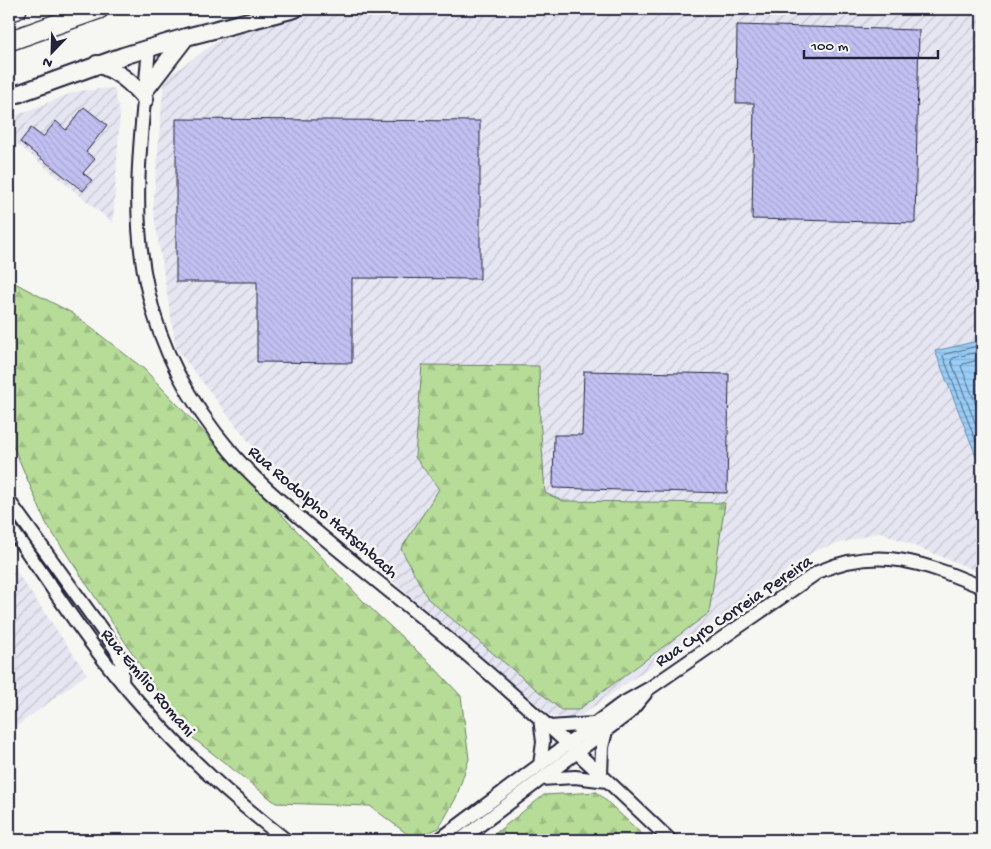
<svg xmlns="http://www.w3.org/2000/svg" width="991" height="849" font-family="'Gochi Hand',sans-serif">
<style>
.industrial{fill:url(#industrial-furrows)}
.forest{fill:url(#forest-firs);stroke:#6c7f69}
.water{fill:url(#water-rules);stroke:#6989ac}
.lines{fill:none;stroke-linecap:round;stroke-linejoin:round}
.shore{stroke:#526786;stroke-width:1}
.building{fill:url(#building-back-hatch);stroke:#22223b}
.minor-casing{stroke:#22223b;stroke-width:16}
.major-casing{stroke:#22223b;stroke-width:20}
.highway-casing{stroke:#22223b;stroke-width:22}
.minor{stroke:#f6f6f2;stroke-width:12}
.major{stroke:#f6f6f2;stroke-width:16}
.highway{stroke:#f6f6f2;stroke-width:19}
.labels{text-anchor:middle;stroke-width:5;stroke-linejoin:round;paint-order:stroke}
.street-label{font-size:18px;fill:#22223b;stroke:#f6f6f2}
</style>
<defs>
<pattern id="industrial-furrows" width="10" height="10" patternUnits="userSpaceOnUse" patternTransform="scale(1.25)"><rect width="10" height="10" fill="#e6e6f2"/><path d="M-1 1l2-2M0 10L10 0M9 11l2-2" fill="none" stroke="#c5c5d0"/></pattern>
<pattern id="forest-firs" width="22" height="20" patternUnits="userSpaceOnUse" patternTransform="scale(1.25)"><rect width="22" height="20" fill="#b6dc97"/><path d="M5 1l3.5 6h-7zM16 11l3.5 6h-7z" fill="#9cbc83"/></pattern>
<pattern id="water-rules" width="6" height="5" patternUnits="userSpaceOnUse" patternTransform="scale(1.25)"><rect width="6" height="5" fill="#99cef7"/><path d="M0 2.5h6" fill="none" stroke="#84b1d5"/></pattern>
<pattern id="building-back-hatch" width="6" height="6" patternUnits="userSpaceOnUse" patternTransform="scale(1.25)"><rect width="6" height="6" fill="#c2c0f2"/><path d="M-1 5l2 2M0 0l6 6M5-1l2 2" fill="none" stroke="#a6a5d0"/></pattern>
</defs>
<rect width="100%" height="100%" fill="#f6f6f2"/>
<filter id="ink" filterUnits="userSpaceOnUse"><feTurbulence type="fractalNoise" baseFrequency=".02" numOctaves="2"/><feDisplacementMap in="SourceGraphic" scale="10" xChannelSelector="R" yChannelSelector="G"/><feConvolveMatrix kernelMatrix="1 2 1 2 8 2 1 2 1" color-interpolation-filters="sRGB"/></filter>
<g filter="url(#ink)">
<path class="industrial" d="M317 9H982V573L880 532 816 550 576 719 551 716 287 491 176 348 153 209 164 79 235 29Z
M114 88 120 113 113 223 9 137V118L77 91Z
M9 561 87 674 9 732Z"/>
<path class="forest" d="M9 280 72 313 144 369 365 603 431 664 461 696 469 759 456 798 439 828 414 839 370 806 276 803 184 731 46 523 14 448 9 445Z
M422 365 539 366 540 417 545 493 563 501 725 503 709 613 578 710H561L428 599 401 549 439 489 415 457Z
M597 792 648 840H487L544 795Z"/>
<path class="water" d="M982 340V471L935 351Z"/>
<g class="lines">
<path class="shore" d="M982 345 945 354 943 356 982 457
M982 351 953 358 951 361 982 440
M982 359 963 364 961 366 982 420"/>
</g>
<path class="building" d="M737 25 919 30 915 223 752 219 754 103H736Z
M84 107 107 125 86 152 95 159 83 173 92 180 83 191 20 142 31 128 43 137 56 121 66 130Z
M176 119 480 121V279L352 278V363L257 362V282H176Z
M584 371 729 374 727 493 553 488 554 435H582Z"/>
<g class="lines">
<defs>
<path id="minor" d="M149 48C142 129 129 211 148 291 161 351 192 406 231 452 253 478 279 500 305 522 355 565 408 605 459 648 532 709 601 774 670 840
M9 501 115 648C122 660 123 669 122 683
M9 526C51 585 93 652 142 706 185 755 234 800 286 840
M540 718 543 742 540 765
M550 727 593 724
M601 775 602 747 606 731
M541 779 575 777 607 781
M439 840 620 705 650 688 818 572C879 545 924 563 982 587
M460 840 629 713 645 694"/>
<path id="major" d="M97 64C118 71 131 82 145 99
M146 89 186 37
M9 97 123 56 186 37 295 9"/>
<path id="highway" d="M9 12 17 9
M9 41 99 9"/>
</defs>
<use href="#minor" class="minor-casing"/>
<use href="#major" class="major-casing"/>
<use href="#highway" class="highway-casing"/>
<use href="#minor" class="minor"/>
<use href="#major" class="major"/>
<use href="#highway" class="highway"/>
</g>
</g>
<g class="labels">
<g class="street-label">
<text transform="translate(324 511) rotate(41)" y="6">Rua Rodolpho Hatschbach</text>
<text transform="translate(733 610) rotate(-34)" y="6">Rua Cyro Correia Pereira</text>
<text transform="translate(149 682) rotate(50)" y="6">Rua Emílio Romani</text>
</g>
</g>
<rect width="991" height="849" fill="none" stroke="#f6f6f2" stroke-width="30"/>
<rect x="15" y="15" width="961" height="819" fill="none" stroke="#22223b" stroke-width="2" filter="url(#ink)"/>
<g transform="translate(52 52) rotate(203)" stroke="#f6f6f2" stroke-width="4" paint-order="stroke">
<path d="M0-4L9 19L0 12L-9 19Z" fill="#22223b"/>
<text y="-8" font-size="14" font-weight="bold" text-anchor="middle" fill="#22223b">N</text>
</g>
<path d="M804 50v8h134v-8" fill="none" stroke="#22223b" stroke-width="2.5"/>
<text x="811" y="50" font-size="15" fill="#22223b" stroke="#f6f6f2" stroke-width="4" paint-order="stroke">100 m</text>
</svg>
